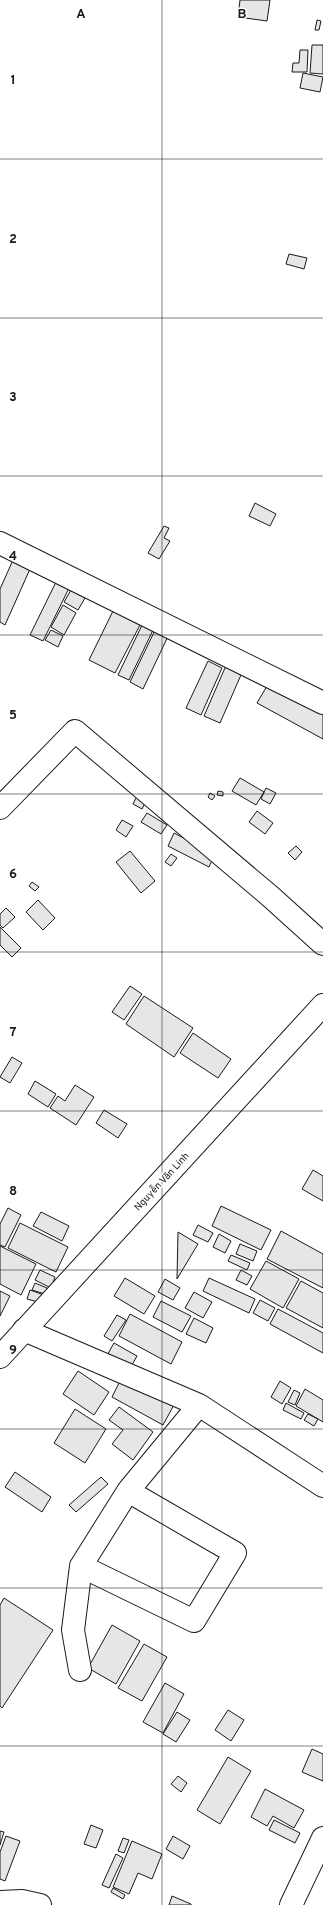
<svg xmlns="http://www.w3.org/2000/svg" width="323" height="1905" font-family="Overpass,sans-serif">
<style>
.building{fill:#e6e6e6;stroke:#1a1a1a}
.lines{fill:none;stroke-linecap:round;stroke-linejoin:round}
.minor-casing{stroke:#1a1a1a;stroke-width:24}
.highway-casing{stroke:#1a1a1a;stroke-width:24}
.minor{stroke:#fff;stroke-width:22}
.highway{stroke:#fff;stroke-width:22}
.grid{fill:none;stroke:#1a1a1a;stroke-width:1;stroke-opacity:0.55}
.labels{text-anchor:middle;stroke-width:3;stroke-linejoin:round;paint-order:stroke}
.street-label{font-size:10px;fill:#1a1a1a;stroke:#fff}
.grid-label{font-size:13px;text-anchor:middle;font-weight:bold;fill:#1a1a1a;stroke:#fff;stroke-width:3;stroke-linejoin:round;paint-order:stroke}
</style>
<rect width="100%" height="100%" fill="#fff"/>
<path class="building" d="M240 0H270L267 21 238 17Z
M317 20 321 21 319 30H315Z
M312 45H323V74L310 73Z
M300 50H308L307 72H292L293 63H299Z
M303 73 323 77 320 92 300 88Z
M289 254 307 258 304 269 286 264Z
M255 503 276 514 270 526 249 516Z
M164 526 169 528 164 538 170 541 159 559 148 553Z
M13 560 30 569 5 625 0 622V589Z
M57 580 70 586 43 641 30 635Z
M71 590 85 598 78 610 64 602Z
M63 605 76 613 64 635 51 627Z
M113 611 140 625 115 673 89 660Z
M144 621 155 626 129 680 118 675Z
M158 624 171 630 143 689 130 682Z
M51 630 63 636 58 647 45 640Z
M208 661 222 668 201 715 186 708Z
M228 661 244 668 220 723 204 716Z
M271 679 323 707V739L257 703Z
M240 778 264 792 256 805 232 791Z
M266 788 276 793 270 804 261 799Z
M218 791 223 792V796L217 795Z
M210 793 215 796 212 800 208 797Z
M138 794 147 799 142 809 133 804Z
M257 811 273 823 265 834 249 822Z
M147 813 167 825 161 834 141 822Z
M122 820 133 826 126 837 116 830Z
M174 833 215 854 209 867 168 846Z
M296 846 302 852 295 860 288 853Z
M130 851 155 881 141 893 116 862Z
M171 854 177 858 171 866 165 862Z
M32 882 39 887 35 891 29 886Z
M38 900 55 918 43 930 26 912Z
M6 908 15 917 3 928 0 925V914Z
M0 927 21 948 12 957 0 945Z
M130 986 142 994 124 1020 112 1012Z
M144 996 193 1028 174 1057 126 1024Z
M193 1033 231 1059 218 1078 180 1053Z
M12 1057 22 1063 10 1083 0 1077Z
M35 1081 56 1094 48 1107 28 1094Z
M75 1085 94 1097 76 1125 50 1108 58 1096 65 1101Z
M104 1110 127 1124 118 1138 96 1123Z
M313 1170 323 1176V1201L302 1189Z
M221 1206 271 1230 261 1250 212 1226Z
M8 1208 21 1215 5 1247 0 1245V1224Z
M41 1212 69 1226 62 1241 33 1226Z
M20 1223 68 1247 56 1272 8 1248Z
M198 1225 213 1233 208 1242 193 1235Z
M281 1231 323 1254V1288L267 1259Z
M178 1232 198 1244 177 1279Z
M219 1234 231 1241 225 1253 213 1247Z
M240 1244 257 1251 253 1261 236 1254Z
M0 1246 36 1264 21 1295 0 1284Z
M231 1255 250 1263 247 1270 228 1261Z
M266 1261 299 1279 283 1308 250 1289Z
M40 1270 55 1277 51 1288 35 1280Z
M241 1270 252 1276 247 1285 236 1280Z
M125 1278 155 1296 144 1314 114 1296Z
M209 1278 255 1299 249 1313 203 1291Z
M165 1279 180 1288 173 1300 158 1292Z
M301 1281 323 1293V1328L286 1308Z
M35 1283 47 1288 45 1294 32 1290Z
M30 1290 44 1295 42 1303 27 1299Z
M0 1291 10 1296 0 1316Z
M194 1292 212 1302 203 1318 185 1308Z
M260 1300 275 1308 268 1321 253 1313Z
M161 1301 191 1316 182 1332 153 1317Z
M278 1309 323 1333V1353L270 1324Z
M130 1314 182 1342 171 1364 119 1336Z
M117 1315 126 1320 112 1341 104 1336Z
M194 1318 213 1328 206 1343 186 1334Z
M114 1343 137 1356 128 1372 105 1359Z
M78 1371 109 1392 94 1415 63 1394Z
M123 1375 175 1403 163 1425 112 1397Z
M280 1381 291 1388 282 1404 271 1397Z
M305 1389 323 1400V1422L296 1406Z
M294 1390 300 1393 295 1405 288 1402Z
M286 1403 304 1413 301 1419 283 1410Z
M119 1407 153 1432 133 1460 112 1444 123 1430 109 1420Z
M75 1409 106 1429 85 1463 54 1443Z
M308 1414 318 1419 314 1426 304 1420Z
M15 1472 51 1497 42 1512 5 1487Z
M101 1477 108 1484 76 1512 69 1505Z
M4 1598 53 1630 2 1708 0 1706V1605Z
M112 1625 140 1641 116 1684 88 1668Z
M144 1644 167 1657 142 1701 118 1688Z
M165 1683 184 1694 163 1733 143 1722Z
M228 1710 244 1720 231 1741 215 1730Z
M177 1712 190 1720 176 1742 163 1734Z
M312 1749 323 1754V1781L302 1772Z
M228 1757 251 1771 220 1824 197 1810Z
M178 1776 187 1783 181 1792 171 1784Z
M265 1789 304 1810 294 1828 273 1816 267 1826 251 1817Z
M274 1820 300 1833 295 1843 269 1830Z
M91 1825 103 1830 96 1848 84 1844Z
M0 1831 4 1832 0 1845Z
M6 1836 20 1841 5 1881 0 1879V1852Z
M173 1836 190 1846 183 1859 166 1849Z
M123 1838 129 1840 124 1853 118 1851Z
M132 1841 162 1854 152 1879 138 1873 129 1894 113 1887Z
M116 1854 123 1858 109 1888 102 1885Z
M113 1888 125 1895 123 1899 111 1892Z
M172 1896 191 1904V1905H169Z"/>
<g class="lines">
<defs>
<path id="minor" d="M0 543 323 703
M0 808 75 731 271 897 323 944
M24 1330 199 1405 128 1491 235 1553 194 1621 81 1566 128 1491
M199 1405 323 1486
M80 1670 73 1630 81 1566
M0 1902 22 1901 40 1905
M291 1905 323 1838"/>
<path id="highway" d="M0 1357 323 1005"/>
</defs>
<use href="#minor" class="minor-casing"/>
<use href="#highway" class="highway-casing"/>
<use href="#minor" class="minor"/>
<use href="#highway" class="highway"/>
</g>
<path class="grid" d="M162 0V1905M0 159H323M0 318H323M0 476H323M0 635H323M0 794H323M0 952H323M0 1111H323M0 1270H323M0 1429H323M0 1588H323M0 1746H323"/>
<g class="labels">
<g class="street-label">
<text transform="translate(161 1181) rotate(-47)" y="4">Nguyễn Văn Linh</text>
</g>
</g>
<g class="grid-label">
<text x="81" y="18">A</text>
<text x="242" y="18">B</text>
<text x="13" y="84">1</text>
<text x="13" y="243">2</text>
<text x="13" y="401">3</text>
<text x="13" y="560">4</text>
<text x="13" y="719">5</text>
<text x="13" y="878">6</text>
<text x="13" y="1036">7</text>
<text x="13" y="1195">8</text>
<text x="13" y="1354">9</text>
</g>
</svg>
